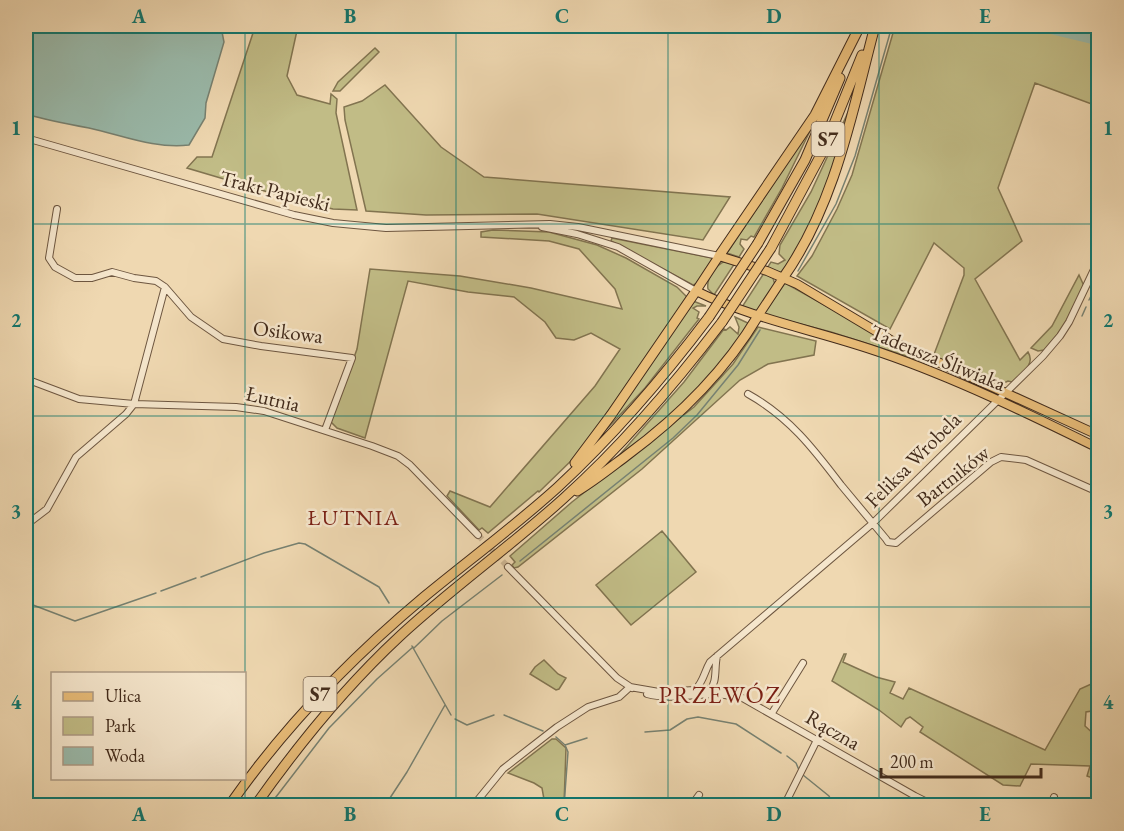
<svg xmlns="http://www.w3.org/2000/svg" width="1124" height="831" font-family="'EB Garamond',serif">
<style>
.green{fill:#c1bc86;stroke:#827450;stroke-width:1.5}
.water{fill:#9abaab;stroke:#778171;stroke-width:1.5}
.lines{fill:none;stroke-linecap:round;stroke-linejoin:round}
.stream{stroke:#778171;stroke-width:1.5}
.river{stroke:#9abaab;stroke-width:9}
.minor-tunnel{stroke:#ccb593;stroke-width:6;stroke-dasharray:6 3;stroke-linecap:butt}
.minor-casing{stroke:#6d5640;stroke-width:8}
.major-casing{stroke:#422b1b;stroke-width:10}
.highway-casing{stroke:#422b1b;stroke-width:11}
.minor{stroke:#f5e6cc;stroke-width:6}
.major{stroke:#e8bc78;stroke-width:8}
.highway{stroke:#e8bc78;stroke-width:9}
.highway-bridge-casing{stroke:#422b1b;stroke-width:11;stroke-linecap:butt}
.highway-bridge{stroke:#e8bc78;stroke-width:9}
.grid{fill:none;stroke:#0f766e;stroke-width:1.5;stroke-opacity:0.55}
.labels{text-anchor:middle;stroke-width:5;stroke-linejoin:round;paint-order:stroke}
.shield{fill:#f5e6cc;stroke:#786350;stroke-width:1.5}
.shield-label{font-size:20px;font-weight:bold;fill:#422b1b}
.street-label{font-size:21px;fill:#422b1b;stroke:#f5e6cc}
.neighbourhood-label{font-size:22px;letter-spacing:1.5px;fill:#7a1f14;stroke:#f5e6cc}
.quarter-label{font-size:24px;letter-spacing:1.5px;fill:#7a1f14;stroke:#f5e6cc}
.neatline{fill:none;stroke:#0f766e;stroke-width:2}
.grid-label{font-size:20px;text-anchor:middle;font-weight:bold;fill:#0f766e}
</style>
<rect width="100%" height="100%" fill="#efd8b1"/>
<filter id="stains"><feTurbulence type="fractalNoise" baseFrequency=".00333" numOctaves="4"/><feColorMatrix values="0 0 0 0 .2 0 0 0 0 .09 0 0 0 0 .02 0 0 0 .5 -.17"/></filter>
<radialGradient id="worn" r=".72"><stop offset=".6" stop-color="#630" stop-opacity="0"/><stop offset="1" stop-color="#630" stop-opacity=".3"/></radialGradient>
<path class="green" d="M259 26H298L287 76 297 95 330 104 331 94 337 99 336 113 357 210 333 209 295 200 187 168 197 157H212L255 27Z
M895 26H1098V102L1097 106 1035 83 998 188 1022 241 975 279 1020 360 1028 352C1036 365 1021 373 1012 382L1008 381 1004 383 956 362 954 366 933 357 964 275V268L934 243 890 329 797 276 812 256 837 209 852 175Z
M375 48 379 52 340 91H333L338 82Z
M385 85 441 147 484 177 730 197 703 240 537 214 426 215 366 211 345 120 344 107 362 101Z
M850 108 844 135 818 213 782 273 767 268 771 262 778 264 785 260 779 254 780 245 811 192Z
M814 123 782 188 754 237 751 236 747 240 741 239 740 244 744 249 739 257 727 253Z
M493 230 549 232 597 245 626 258 677 287 688 298 578 454 539 492 538 491 488 533 482 528 479 530 447 496 450 491 490 507 595 386 620 349 591 333 574 340 556 338 545 322 514 297 468 292 408 281 365 438 337 428 331 422 357 349 370 269 460 276 531 288 622 309 615 289 579 249 549 241 481 237V232Z
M612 238 712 258 714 260 698 283 693 285 611 241Z
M726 261 735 263 714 295 708 289C706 279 716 264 726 261Z
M764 273 773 278 775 285 759 310 755 311 742 307Z
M1079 275 1084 286 1062 329 1044 350 1038 351 1031 348 1052 326Z
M785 283 931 364 831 332 766 315 765 312Z
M693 301 706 306H697L693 308 699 312 697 318 699 319 645 388 603 433Z
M735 317 750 324 721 365 675 413 614 461 684 382 724 329 726 330 730 327 738 334 739 327Z
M758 327 816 341 814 355 768 364 740 380 642 469 518 567 514 568 512 565 515 562 510 556 572 502 694 407 733 364Z
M662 531 696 572 631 625 596 585Z
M844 654H846L843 662 876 677 895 682 890 693 903 699 909 688 1045 750 1080 689 1098 681V710L1086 712 1085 726 1098 738V780L1087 776 1090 766 1031 764 1020 786 1003 785 920 732 923 727 910 717 906 719 901 727 879 710 832 681Z
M544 660 558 674 566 678 559 689 556 690 530 674 535 667Z
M552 739H556L566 748 564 805H545L542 788 534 783 508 773Z"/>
<path class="water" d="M26 26H214L222 32 224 42 206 103 205 118 189 145C154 149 122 135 89 128 67 124 46 120 26 114Z"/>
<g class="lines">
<path class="stream" d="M798 271 836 204 855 156 892 26
M1089 300 1097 284
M1082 316 1086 307
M520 561 673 438 697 415 738 365 760 330
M201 577 264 553 299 543 305 544 379 587 389 603
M161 591 196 578
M33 605 75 621 156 593
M412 646 451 715
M414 648 442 621 502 575
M504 715 543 731
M455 719 467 725 494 715
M645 732 670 730 687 719 698 717 736 724 781 753
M556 737 565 745 568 752 564 806
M565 745 587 738
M787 756 796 763 799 770
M803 775 829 796 834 806
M388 801 407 772 445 705
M269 806 329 728 377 679 413 647
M379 806 383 804"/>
<path class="river" d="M1036 26 1098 41"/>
<path class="minor-tunnel" d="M478 535 508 567"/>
<defs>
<path id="minor" d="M26 138 294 215 333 223 386 228 550 224 578 227 719 256
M57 209 49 258 55 267 75 278H92L112 272 134 278 156 281 165 287
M542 227 577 234 618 247 696 291
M26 379 79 399 134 404 236 407 264 411 372 446 398 456 410 465 478 535
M748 394C789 417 813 448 841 485 856 503 871 521 886 539L888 542 896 543 991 462 1001 457 1026 460 1098 492
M26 525 47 509 76 457 126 414 134 404 165 287 191 317 223 339 261 346 352 358 325 430
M508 567 617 678 632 688
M630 687 659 692 712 689 732 692 915 796 935 806
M695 690C704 681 704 672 710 662L873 523 1043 356 1060 336 1069 322 1098 261
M709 692C718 681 714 669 717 656
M647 694C676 702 706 689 735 697
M772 713 803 663
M473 806 503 769 557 727 588 707 619 697 630 687
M691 806 699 795
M784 806 817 740
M1051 806 1054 797"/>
<path id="major" d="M758 316 783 278
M1098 435 894 342 797 284 767 271 719 256 696 291C755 320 820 331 882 353 955 378 1029 414 1098 448"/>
<path id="highway" d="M758 243 805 160 840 78
M771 248 823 151 862 55
M719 256 815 115 857 32
M783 278C836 203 852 112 875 26
M575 463 611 415 696 291
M577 491C594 481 610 468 626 456 679 417 724 373 758 316
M229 806C284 727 351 658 424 597 469 560 515 526 558 487 614 435 663 378 709 317
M255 806C298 745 345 687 400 636 452 588 511 546 564 498 623 445 674 385 722 322"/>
</defs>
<use href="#minor" class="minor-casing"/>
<use href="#major" class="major-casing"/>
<use href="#highway" class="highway-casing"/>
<use href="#minor" class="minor"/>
<use href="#major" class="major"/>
<use href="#highway" class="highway"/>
<defs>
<path id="highway-bridge" d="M709 317 758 243
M722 322 771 248"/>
</defs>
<use href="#highway-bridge" class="highway-bridge-casing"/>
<use href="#highway-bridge" class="highway-bridge"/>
</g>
<path class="grid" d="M245 26V806M456 26V806M668 26V806M879 26V806M26 224H1098M26 416H1098M26 607H1098"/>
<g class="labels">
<g class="shield">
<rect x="811.5" y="122" width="33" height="34" rx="4.5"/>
<rect x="303.5" y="677" width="33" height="34" rx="4.5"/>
</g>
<g class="shield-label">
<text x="828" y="146">S7</text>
<text x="320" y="701">S7</text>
</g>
<g class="street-label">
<text transform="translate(275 191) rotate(14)" y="7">Trakt Papieski</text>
<text transform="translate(288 332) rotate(7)" y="7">Osikowa</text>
<text transform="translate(938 358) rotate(22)" y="7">Tadeusza Śliwiaka</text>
<text transform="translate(273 399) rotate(13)" y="7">Łutnia</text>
<text transform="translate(913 460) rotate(-45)" y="7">Feliksa Wrobela</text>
<text transform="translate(953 476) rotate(-38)" y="7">Bartników</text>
<text transform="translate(833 730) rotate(30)" y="7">Rączna</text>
</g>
<g class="neighbourhood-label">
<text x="354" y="525">ŁUTNIA</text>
</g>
<g class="quarter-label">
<text x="720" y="703">PRZEWÓZ</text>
</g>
</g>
<rect width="1124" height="831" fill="none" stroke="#efd8b1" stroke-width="66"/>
<rect x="51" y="672" width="195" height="108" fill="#f5e6cc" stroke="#ad9b85" stroke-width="1.5"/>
<rect x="63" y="692" width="30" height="9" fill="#e8bc78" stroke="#ad9b85" stroke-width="1.5"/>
<text x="105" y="702" font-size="18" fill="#422b1b">Ulica</text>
<rect x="63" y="717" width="30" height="18" fill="#c1bc86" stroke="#ad9b85" stroke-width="1.5"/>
<text x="105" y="732" font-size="18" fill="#422b1b">Park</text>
<rect x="63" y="747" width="30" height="18" fill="#9abaab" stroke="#ad9b85" stroke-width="1.5"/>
<text x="105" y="762" font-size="18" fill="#422b1b">Woda</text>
<path d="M881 768v9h160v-9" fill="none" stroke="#422b1b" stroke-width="3"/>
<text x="890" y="768" font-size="18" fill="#422b1b" stroke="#f5e6cc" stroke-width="4.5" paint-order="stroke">200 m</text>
<rect x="33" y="33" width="1058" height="765" class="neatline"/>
<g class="grid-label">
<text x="139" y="23">A</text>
<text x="350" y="23">B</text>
<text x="562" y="23">C</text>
<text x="774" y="23">D</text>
<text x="985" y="23">E</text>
<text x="16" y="135">1</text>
<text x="1108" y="135">1</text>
<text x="16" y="327">2</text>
<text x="1108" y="327">2</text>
<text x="16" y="518">3</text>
<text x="1108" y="518">3</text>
<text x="16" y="709">4</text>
<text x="1108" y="709">4</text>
<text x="139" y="821">A</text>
<text x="350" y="821">B</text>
<text x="562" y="821">C</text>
<text x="774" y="821">D</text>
<text x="985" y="821">E</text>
</g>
<rect width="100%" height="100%" filter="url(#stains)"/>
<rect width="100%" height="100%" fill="url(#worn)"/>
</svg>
